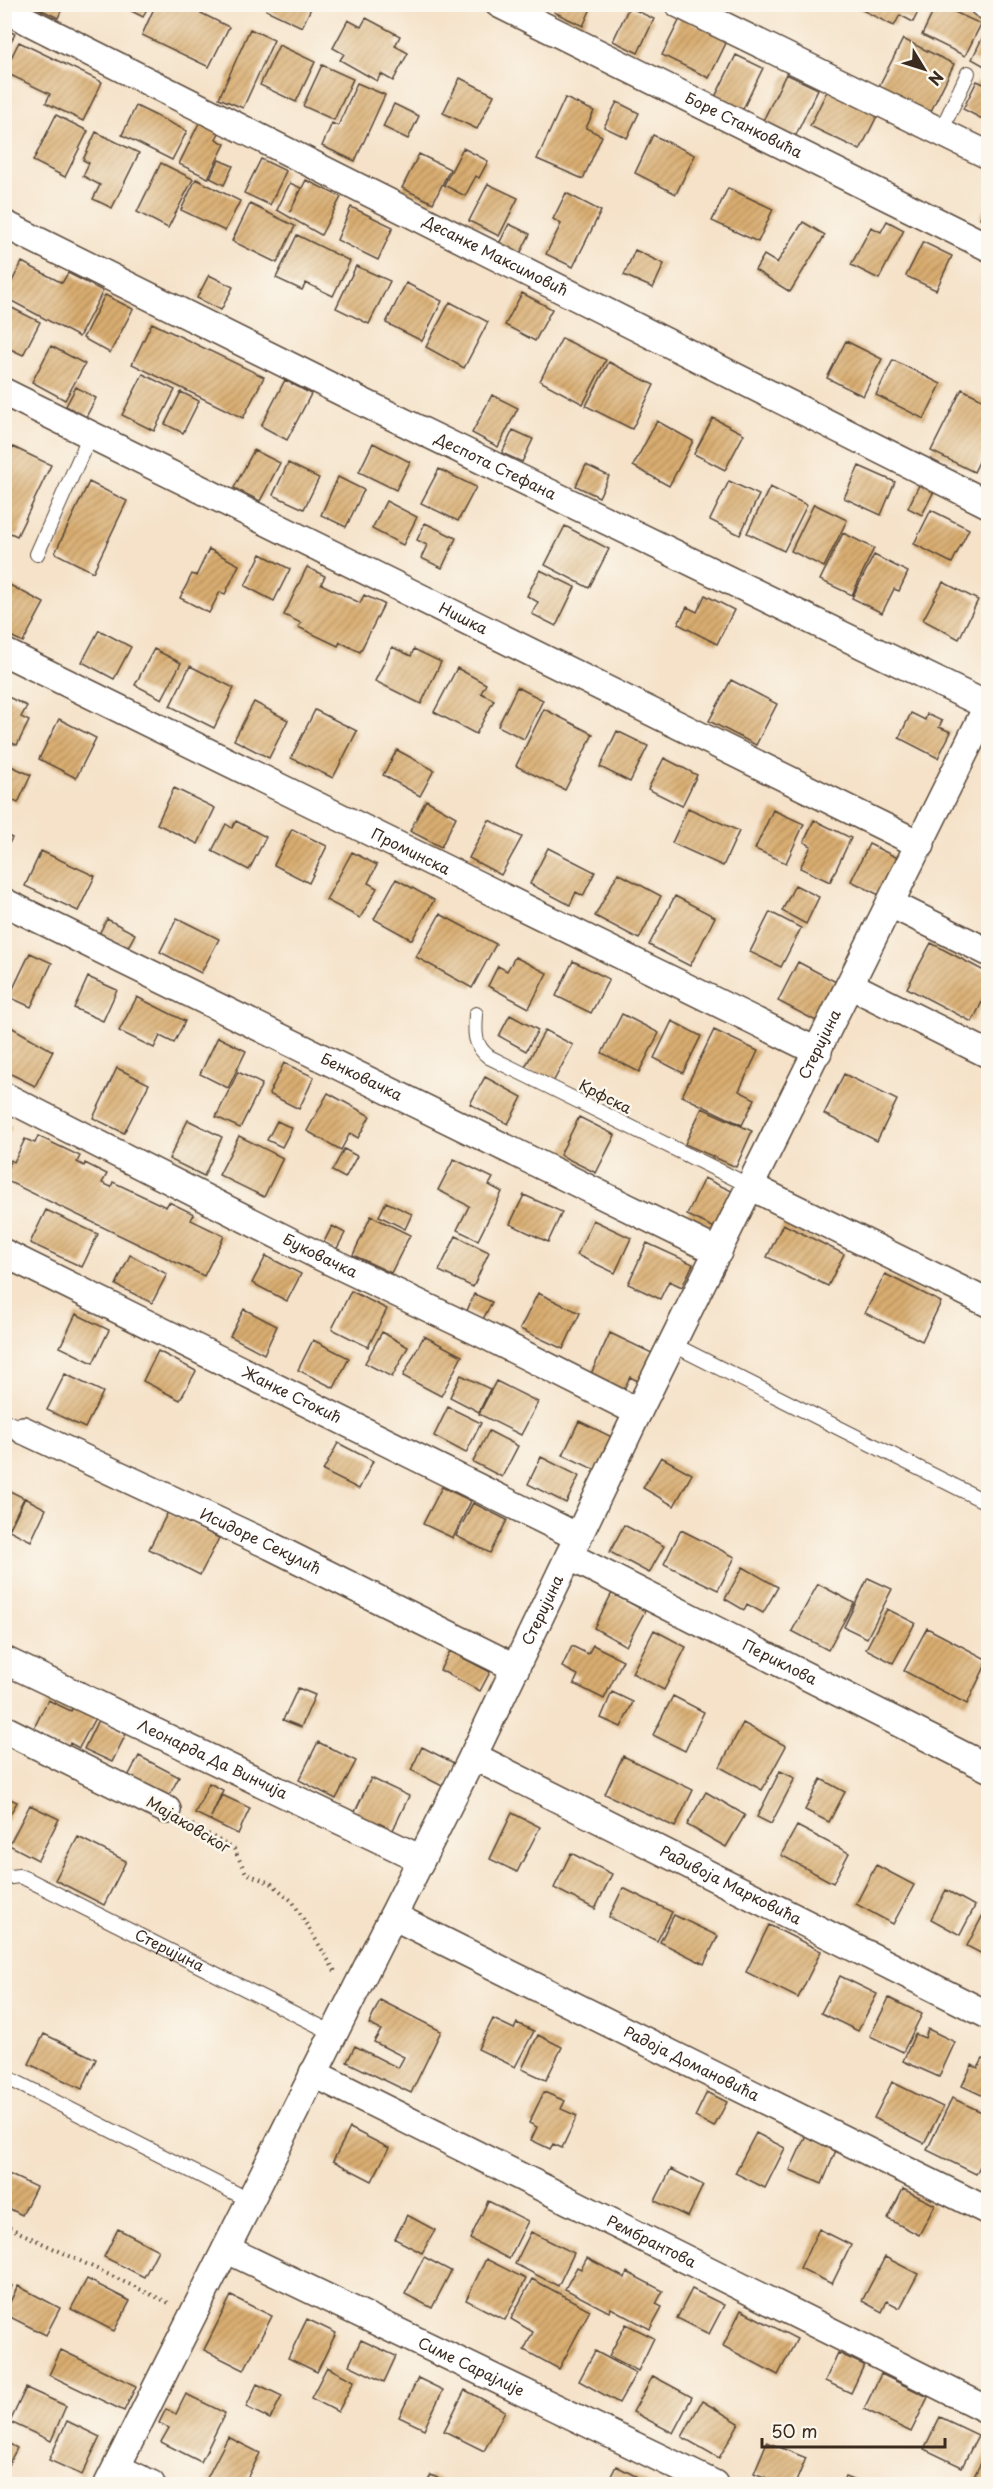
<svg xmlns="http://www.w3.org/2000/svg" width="993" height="2489" font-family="'Playpen Sans',sans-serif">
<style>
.building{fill:url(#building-hatch)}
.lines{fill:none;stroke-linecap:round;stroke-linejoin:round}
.service-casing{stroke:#574638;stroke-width:16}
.minor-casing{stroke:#574638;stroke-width:30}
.path{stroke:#574638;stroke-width:4;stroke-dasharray:1.5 4.5;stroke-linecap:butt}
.service{stroke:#fff;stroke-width:14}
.minor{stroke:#fff;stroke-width:27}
.labels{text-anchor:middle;stroke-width:5;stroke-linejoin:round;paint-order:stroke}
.street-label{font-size:15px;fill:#3b2a1e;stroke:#fbf7ec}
</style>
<defs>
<pattern id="building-hatch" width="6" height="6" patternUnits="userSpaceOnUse" patternTransform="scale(1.5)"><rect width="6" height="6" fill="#d9ad71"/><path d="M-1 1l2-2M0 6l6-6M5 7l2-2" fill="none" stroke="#b18d5c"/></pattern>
</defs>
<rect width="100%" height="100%" fill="#fbf7ec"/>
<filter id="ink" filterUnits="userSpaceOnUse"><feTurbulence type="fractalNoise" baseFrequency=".0167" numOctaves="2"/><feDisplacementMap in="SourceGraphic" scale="12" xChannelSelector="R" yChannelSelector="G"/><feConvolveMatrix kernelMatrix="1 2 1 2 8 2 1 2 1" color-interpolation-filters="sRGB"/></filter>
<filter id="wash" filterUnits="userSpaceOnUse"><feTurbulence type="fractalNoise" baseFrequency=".008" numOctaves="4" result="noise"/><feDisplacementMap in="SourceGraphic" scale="24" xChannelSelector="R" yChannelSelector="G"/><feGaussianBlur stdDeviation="1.35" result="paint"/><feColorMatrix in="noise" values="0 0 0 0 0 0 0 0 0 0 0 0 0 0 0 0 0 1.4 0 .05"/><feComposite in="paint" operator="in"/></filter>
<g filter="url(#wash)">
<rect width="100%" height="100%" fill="#f5e2c9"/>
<g id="blocks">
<path class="building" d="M30 4H64L58 18Z
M118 4H149L143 17Z
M156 4H183L229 27 209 67 142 35Z
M269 4H313L302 27 266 10Z
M557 4H593L583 26 554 12Z
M860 4H922L913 22 900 15 894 26 858 8Z
M937 4 981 24 965 56 922 35Z
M629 7 654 19 638 53 613 41Z
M681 17 728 39 709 78 662 55Z
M366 18 400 36 395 46 408 53 393 81 381 74 377 81 340 60 344 54 333 48 348 20 361 27Z
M988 26V68L972 59Z
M4 28 15 34 4 55Z
M250 29 274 40 243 108 219 98Z
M903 39 954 64 929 115 877 90Z
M19 42 102 82 83 121 46 103 50 94 4 72Z
M279 45 315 62 296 102 260 85Z
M736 55 763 68 741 113 714 99Z
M322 65 353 79 334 120 303 106Z
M786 74 818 89 793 141 761 125Z
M460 78 494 95 477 129 443 113Z
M977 81 988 86V122L963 109Z
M357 83 385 95 355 161 322 146 332 123 338 126Z
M828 89 878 114 860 150 810 126Z
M565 98 594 111 586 128 602 136 583 179 537 159Z
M617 102 639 113 627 138 604 127Z
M394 104 419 116 408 139 383 127Z
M136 106 187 131 172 160 122 135Z
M56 115 88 131 65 177 33 161Z
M202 117 222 127 216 139 225 144 208 178 179 164Z
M4 127 12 131 4 145Z
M96 132 139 153 112 208 93 199 100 185 83 176 89 163 83 160Z
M653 135 695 155 676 194 635 173Z
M463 148 488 161 479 178 476 176 465 196 444 185Z
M419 154 450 169 433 203 402 188Z
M261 159 286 171 270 205 244 193Z
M219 160 233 166 224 185 210 178Z
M161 163 193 179 168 228 137 212Z
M196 179 240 201 225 231 181 210Z
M306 180 341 197 321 235 277 210 290 183 301 188 290 212Z
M488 184 518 198 499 236 469 221Z
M728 188 773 209 758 242 712 221Z
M566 193 601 211 573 267 546 254 561 224 553 219Z
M988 201V222L980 218Z
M250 204 295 226 277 263 232 241Z
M351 207 393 227 378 260 337 240Z
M887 221 904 230 879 279 851 265 871 227 881 232Z
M803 222 825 235 790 292 755 270 764 255 777 263Z
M509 224 530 234 520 254 499 244Z
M297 235 350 261 333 296 306 283 302 290 276 278Z
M923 242 952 256 936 290 906 276Z
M635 250 664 264 653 288 624 275Z
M22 262 62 283 68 273 103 291 79 337 4 297Z
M356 266 390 281 369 324 336 308Z
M209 275 233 287 221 310 197 298Z
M406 283 442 301 422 341 386 323Z
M522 293 552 309 535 341 505 325Z
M105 295 133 309 110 353 83 338Z
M450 302 488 322 464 368 426 347Z
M4 304 40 322 23 355 4 346Z
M152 323 264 377 243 418 132 364Z
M562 338 606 360 583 404 540 381Z
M846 341 882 359 863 396 827 378Z
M51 346 85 364 65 400 32 382Z
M893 360 941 384 924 419 876 395Z
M609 362 654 385 632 429 586 406Z
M143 374 175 390 154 431 122 415Z
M285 380 311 394 287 440 261 426Z
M76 387 96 398 86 417 66 406Z
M962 389 988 402V443L974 472 931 451Z
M181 392 199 401 183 433 165 424Z
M492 395 518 408 498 447 472 433Z
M713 418 744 434 725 470 694 454Z
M657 421 693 441 669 486 633 466Z
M513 430 533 439 522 462 502 453Z
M373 443 410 462 396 490 359 472Z
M13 447 51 465 17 536 4 530V463Z
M254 450 280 463 260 501 234 488Z
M288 463 319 478 304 509 273 495Z
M586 465 609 476 599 497 576 486Z
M859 466 895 482 881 515 844 498Z
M439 469 476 487 458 521 421 503Z
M338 477 364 490 346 527 321 515Z
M923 477 937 485 922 515 908 508Z
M729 481 759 495 740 535 710 520Z
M89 482 127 501 93 572 55 553Z
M770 487 807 505 784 551 747 533Z
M386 501 417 517 403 545 372 529Z
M814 504 847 520 824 567 791 551Z
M931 510 969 529 952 563 914 544Z
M425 523 456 538 442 568 421 558 427 545 417 540Z
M565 526 609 549 589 588 545 565Z
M843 533 874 548 852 595 820 580Z
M209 549 239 565 225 594 220 592 209 613 180 598 192 574 196 576Z
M261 554 290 569 274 601 245 586Z
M874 555 908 572 899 591 894 589 882 613 852 598Z
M307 567 325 576 321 584 360 603 364 595 384 604 360 652 340 642 338 646 298 627 301 623 284 615Z
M540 570 575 587 556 626 532 614 538 602 527 596Z
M4 582 44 603 23 642 4 633Z
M943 582 978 600 959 639 923 620Z
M705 595 734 610 717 644 678 624 687 607 697 612Z
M99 630 131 647 114 679 82 662Z
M392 647 411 656 414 649 441 662 421 704 375 681Z
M154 649 181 663 162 699 135 685Z
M190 666 234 688 214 728 170 706Z
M457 668 486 684 481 693 494 700 476 734 434 712Z
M731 680 777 704 756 745 709 721Z
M517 687 543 700 524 739 498 726Z
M4 695 27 706 21 717 29 721 17 745 4 740Z
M254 702 288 720 269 758 234 740Z
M544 709 593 734 565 790 516 766Z
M315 710 357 731 333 778 291 758Z
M911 713 925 720 927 714 942 721 939 727 951 732 938 758 899 738Z
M59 719 96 738 76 778 39 759Z
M617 731 648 746 630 782 600 767Z
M397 750 434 770 420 796 383 775Z
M664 758 697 775 682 806 648 789Z
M4 763 31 775 18 803 4 796Z
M174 788 215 808 198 844 157 824Z
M426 800 456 817 441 847 410 831Z
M688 808 739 831 723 866 672 843Z
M773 810 804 824 786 863 755 849Z
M489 820 522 837 501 875 469 858Z
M814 820 851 838 830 882 800 868 811 846 804 842Z
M236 821 266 837 249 870 212 851 226 824 232 828Z
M292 829 327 846 309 883 274 865Z
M4 834 12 838 4 852Z
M869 844 902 860 883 897 851 881Z
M548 848 595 872 583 896 576 892 570 905 530 884Z
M41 851 95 876 78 911 25 886Z
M352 852 377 865 368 883 377 888 360 918 326 900Z
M618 873 661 896 639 939 595 916Z
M396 879 434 900 412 940 374 919Z
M795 885 819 897 806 924 782 911Z
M675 896 715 917 690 966 649 945Z
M770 912 801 928 781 967 750 952Z
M440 914 496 944 472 988 416 957Z
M177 918 219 939 201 973 160 952Z
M107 919 135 934 127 949 99 934Z
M931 943 988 973V990L972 1022 907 988Z
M30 953 52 963 31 1007 9 997Z
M515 957 547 973 529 1008 488 986 498 966 507 971Z
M573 961 609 979 591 1013 556 996Z
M798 962 840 984 820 1023 778 1001Z
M88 977 117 990 103 1021 74 1008Z
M137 997 185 1021 174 1043 160 1036 154 1048 119 1031Z
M622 1014 659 1033 639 1072 602 1053Z
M510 1015 538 1030 526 1051 499 1036Z
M672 1021 701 1036 683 1073 654 1058Z
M4 1023 53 1051 35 1086 7 1072 8 1069 4 1067Z
M545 1030 573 1045 552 1084 524 1069Z
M714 1030 758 1051 739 1091 755 1099 742 1125 682 1096Z
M218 1037 246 1051 228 1088 200 1074Z
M284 1063 314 1077 299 1109 269 1094Z
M117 1068 149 1084 124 1133 93 1118Z
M238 1072 262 1084 240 1128 216 1117Z
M844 1074 897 1100 877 1141 824 1114Z
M485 1077 522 1097 508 1124 470 1104Z
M328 1093 370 1116 358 1138 350 1133 341 1150 307 1131Z
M702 1108 752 1131 736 1167 685 1144Z
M579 1117 615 1135 596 1173 560 1155Z
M188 1120 222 1137 204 1176 169 1159Z
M277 1121 292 1128 282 1147 267 1140Z
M4 1123 12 1127 4 1141Z
M38 1136 80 1156 77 1162 84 1166 85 1163 107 1174 102 1183 111 1187 113 1182 166 1207 169 1202 194 1214 191 1220 224 1236 204 1276 5 1180 8 1174 5 1173 11 1160 14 1162 25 1139 35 1143Z
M239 1136 283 1158 264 1197 219 1175Z
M344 1149 357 1156 345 1178 332 1171Z
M454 1159 493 1178 489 1185 502 1192 478 1240 457 1230 469 1206 438 1190Z
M704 1178 736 1193 719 1230 687 1215Z
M524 1195 562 1212 548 1242 510 1224Z
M386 1202 412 1214 405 1229 379 1216Z
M46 1210 98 1234 82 1267 30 1243Z
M371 1216 410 1235 391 1273 353 1255Z
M593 1220 631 1238 615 1273 577 1255Z
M783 1224 844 1254 828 1286 767 1257Z
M332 1226 345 1233 336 1250 323 1244Z
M456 1236 489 1252 473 1287 439 1271Z
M647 1243 693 1264 682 1287 669 1281 660 1299 628 1284Z
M130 1255 167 1274 152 1303 116 1285Z
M266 1256 301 1274 287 1301 252 1283Z
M885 1274 941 1302 922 1341 865 1313Z
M351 1291 387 1309 368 1347 332 1329Z
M538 1293 580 1313 563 1349 520 1329Z
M474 1294 492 1302 483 1319 467 1311Z
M244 1309 277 1326 264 1354 230 1336Z
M76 1314 109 1330 93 1363 60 1347Z
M382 1332 408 1347 392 1377 365 1363Z
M610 1333 656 1355 642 1383 630 1377 623 1391 590 1376Z
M424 1336 462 1356 441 1396 403 1376Z
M313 1340 349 1358 334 1388 298 1370Z
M158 1351 196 1371 180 1400 143 1381Z
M65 1374 103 1392 85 1428 47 1410Z
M461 1375 490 1389 479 1412 450 1397Z
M496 1381 538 1402 521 1435 479 1414Z
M448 1407 481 1423 466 1453 434 1436Z
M579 1421 616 1439 600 1472 563 1455Z
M489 1431 518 1446 502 1477 473 1462Z
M338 1443 373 1461 359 1489 323 1471Z
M541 1457 579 1476 566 1503 528 1484Z
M661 1457 692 1474 674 1506 643 1488Z
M442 1487 471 1501 453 1538 423 1524Z
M4 1488 24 1498 7 1532 4 1531Z
M25 1498 46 1509 31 1541 9 1530Z
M473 1503 507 1520 490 1553 456 1536Z
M168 1512 219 1538 200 1575 149 1549Z
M624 1525 664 1546 649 1573 610 1552Z
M681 1530 735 1557 718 1590 664 1564Z
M743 1567 778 1587 763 1613 747 1604 744 1610 725 1599Z
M868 1578 892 1589 867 1638 844 1627Z
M818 1584 854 1603 828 1650 792 1631Z
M612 1593 645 1611 626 1646 594 1628Z
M887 1609 915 1623 893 1663 866 1649Z
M927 1628 988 1660 967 1704 904 1671Z
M654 1630 686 1647 664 1690 632 1673Z
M593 1645 623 1660 604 1699 574 1684 578 1675 562 1667 572 1646 588 1654Z
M450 1651 490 1672 480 1691 440 1670Z
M298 1688 315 1695 301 1727 283 1720Z
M612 1692 633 1702 621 1727 601 1718Z
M673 1696 704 1712 685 1751 653 1735Z
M48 1700 71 1711 75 1703 97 1714 79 1748 70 1743 66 1749 32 1732Z
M98 1720 126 1734 112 1762 84 1749Z
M743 1723 786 1746 762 1790 720 1767Z
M318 1742 356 1761 336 1799 299 1780Z
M422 1747 456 1764 444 1787 411 1770Z
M139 1756 179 1777 165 1803 125 1782Z
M623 1756 693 1790 675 1827 605 1794Z
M780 1771 795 1778 771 1824 757 1817Z
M371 1778 409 1796 391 1834 353 1816Z
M821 1779 845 1792 829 1822 805 1810Z
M209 1783 223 1790 211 1817 222 1795 250 1808 238 1834 195 1813Z
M706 1792 745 1815 726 1847 687 1825Z
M4 1796 17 1802 4 1825Z
M30 1805 59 1819 38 1860 9 1845Z
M512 1813 540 1827 517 1872 490 1859Z
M797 1826 849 1853 833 1883 781 1855Z
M78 1837 126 1861 104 1905 55 1880Z
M571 1853 612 1874 595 1909 554 1888Z
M876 1865 914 1885 893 1924 856 1904Z
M623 1888 672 1912 657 1941 609 1917Z
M946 1890 975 1906 960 1935 931 1919Z
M988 1905V1957L967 1946Z
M674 1915 718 1936 704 1964 660 1942Z
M769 1925 821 1951 798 1998 746 1972Z
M840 1976 877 1994 858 2031 821 2013Z
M889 1998 922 2014 903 2052 870 2036Z
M380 2000 441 2031 411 2093 347 2062 355 2046 398 2068 404 2057 374 2042 381 2030 369 2024Z
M493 2019 514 2029 517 2023 534 2031 515 2067 478 2049Z
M928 2029 955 2042 939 2077 903 2061 915 2034 925 2038Z
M44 2034 96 2059 82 2089 29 2064Z
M538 2035 562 2047 546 2080 522 2069Z
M983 2059 988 2061V2098L962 2086 972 2065 978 2068Z
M892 2082 943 2107 924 2143 874 2118Z
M544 2092 565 2101 561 2109 577 2116 562 2148 553 2144 550 2149 531 2140 537 2127 529 2123Z
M707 2092 727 2102 714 2127 695 2117Z
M952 2098 988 2115V2150L976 2174 927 2150Z
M350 2128 389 2148 372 2181 333 2161Z
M756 2133 785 2148 765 2188 735 2173Z
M806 2135 837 2148 822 2184 790 2170Z
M671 2169 703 2185 688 2217 655 2201Z
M4 2172 36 2187 22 2215 4 2206Z
M903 2189 935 2205 919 2235 888 2219Z
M488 2201 528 2221 509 2259 470 2239Z
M407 2215 435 2230 422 2253 395 2239Z
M118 2229 158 2250 144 2277 104 2257Z
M819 2229 851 2245 832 2284 800 2268Z
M531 2232 574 2253 558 2286 515 2264Z
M424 2257 451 2271 432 2308 405 2294Z
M885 2257 918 2274 900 2308 887 2301 882 2312 862 2301Z
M587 2258 625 2278 627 2272 663 2291 656 2304 662 2307 650 2329 611 2308 609 2312 565 2289 577 2267 581 2269Z
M486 2259 526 2279 505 2320 466 2300Z
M87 2279 130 2301 114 2331 71 2309Z
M532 2279 590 2310 559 2369 524 2350 533 2332 511 2319Z
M4 2282 12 2286 4 2300Z
M18 2286 60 2308 46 2335 4 2314Z
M692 2289 724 2305 709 2334 677 2318Z
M231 2296 272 2316 244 2370 204 2350Z
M741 2310 797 2339 778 2375 723 2346Z
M307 2319 336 2333 317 2372 288 2358Z
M626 2324 654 2338 638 2371 609 2356Z
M361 2340 396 2356 384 2382 349 2365Z
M61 2350 136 2386 124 2411 49 2375Z
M595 2351 636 2373 619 2403 579 2381Z
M838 2353 864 2365 851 2393 825 2381Z
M327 2367 354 2381 338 2412 311 2398Z
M881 2374 928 2397 911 2432 864 2409Z
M653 2376 692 2397 673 2433 633 2412Z
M418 2378 443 2390 424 2429 399 2417Z
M257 2384 282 2396 270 2419 246 2407Z
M26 2388 66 2406 51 2441 10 2422Z
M465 2390 505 2411 484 2451 444 2431Z
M186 2394 225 2413 201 2462 161 2442 169 2428 159 2423 166 2409 176 2414Z
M702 2401 739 2423 719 2458 682 2437Z
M940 2417 978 2435 962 2467 924 2449Z
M67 2421 100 2437 82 2475 49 2460Z
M228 2437 260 2453 244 2484H216L206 2480Z
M4 2441 17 2448 6 2469H4Z
M767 2442 806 2458 795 2484H781L754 2473Z
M988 2449V2484H970Z
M616 2466 649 2483 648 2484H607Z
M431 2475 450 2484H426Z
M845 2477 863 2484H842Z"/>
</g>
</g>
<g filter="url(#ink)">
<use href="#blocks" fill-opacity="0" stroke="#574638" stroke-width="1.5"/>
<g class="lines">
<defs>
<g id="service">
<path d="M941 131 968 73"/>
<path d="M37 554 90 435"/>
<path d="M476 1014C475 1032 473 1045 489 1057L750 1186"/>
<path d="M672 1344 988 1503"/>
<path d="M4 1420 23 1430"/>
<path id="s1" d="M4 1878 19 1876 29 1880 333 2033"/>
<path d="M4 2076 251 2201"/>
</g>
<g id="minor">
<path id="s2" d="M499 4 988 247"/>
<path d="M679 4 988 155"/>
<path d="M983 4 988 7"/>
<path id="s3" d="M4 9 988 504"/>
<path id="s4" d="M4 224 346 394 988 706"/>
<path id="s5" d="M4 392 921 845"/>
<path id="s6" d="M4 652 818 1052"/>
<path id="s7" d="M4 902 718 1252"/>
<path d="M891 904 988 952"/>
<path d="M850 985 988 1054"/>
<path id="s8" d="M4 1096 313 1253 481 1333 638 1412"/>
<path d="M750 1186 988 1303"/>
<path id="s9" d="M4 1253 578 1537"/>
<path id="s10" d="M23 1430 271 1546 516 1668"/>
<path id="s11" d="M569 1556 988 1768"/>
<path id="s12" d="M4 1660 421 1859"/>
<path d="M4 1729 167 1810"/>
<path id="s13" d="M473 1756 988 2015"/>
<path id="s14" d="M393 1916 988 2211"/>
<path id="s15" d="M313 2073 988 2410"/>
<path id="s16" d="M226 2249 714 2484"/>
<path d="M117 2468 151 2484"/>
<path id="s17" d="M108 2484 473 1756 638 1412 988 705"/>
</g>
</defs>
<use href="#service" class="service-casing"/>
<use href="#minor" class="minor-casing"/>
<path class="path" d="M187 1822 234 1849 246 1873 272 1884 293 1902 336 1973
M4 2225 171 2304"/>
<use href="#service" class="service"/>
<use href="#minor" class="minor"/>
</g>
</g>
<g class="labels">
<g class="street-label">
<text dy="5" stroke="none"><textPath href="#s2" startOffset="273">Боре Станковића</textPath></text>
<text dy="5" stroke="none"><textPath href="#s3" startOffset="550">Десанке Максимовић</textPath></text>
<text dy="5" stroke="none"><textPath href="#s4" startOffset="548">Деспота Стефана</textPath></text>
<text dy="5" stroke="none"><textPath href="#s5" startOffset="512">Нишка</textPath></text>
<text dy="5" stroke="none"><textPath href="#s6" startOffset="453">Проминска</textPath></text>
<text dy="5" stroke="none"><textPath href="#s17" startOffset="1606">Стеријина</textPath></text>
<text dy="5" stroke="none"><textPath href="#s7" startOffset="398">Бенковачка</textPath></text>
<text transform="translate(605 1097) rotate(27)" y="5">Крфска</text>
<text dy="5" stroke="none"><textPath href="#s8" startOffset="354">Буковачка</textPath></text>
<text dy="5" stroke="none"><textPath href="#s9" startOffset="321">Жанке Стокић</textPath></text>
<text dy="5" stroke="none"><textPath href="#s10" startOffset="262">Исидоре Секулић</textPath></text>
<text dy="5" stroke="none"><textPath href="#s17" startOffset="976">Стеријина</textPath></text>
<text dy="5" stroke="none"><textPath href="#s11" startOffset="236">Периклова</textPath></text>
<text dy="5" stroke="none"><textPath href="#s12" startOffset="231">Леонарда Да Винчија</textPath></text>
<text transform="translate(188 1825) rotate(31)" y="5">Мајаковског</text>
<text dy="5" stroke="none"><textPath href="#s13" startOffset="288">Радивоја Марковића</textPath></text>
<text dy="5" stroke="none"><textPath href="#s1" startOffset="183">Стеријина</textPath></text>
<text dy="5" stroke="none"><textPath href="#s14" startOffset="333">Радоја Домановића</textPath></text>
<text dy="5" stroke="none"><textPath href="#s15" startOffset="378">Рембрантова</textPath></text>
<text dy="5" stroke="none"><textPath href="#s16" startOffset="272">Симе Сарајлије</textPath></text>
</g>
</g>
<rect width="993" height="2489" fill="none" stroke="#fbf7ec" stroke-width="24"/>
<g transform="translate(924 69) rotate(128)" stroke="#fbf7ec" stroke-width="4.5" paint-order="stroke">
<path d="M0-4.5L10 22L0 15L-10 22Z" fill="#3b2a1e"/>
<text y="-9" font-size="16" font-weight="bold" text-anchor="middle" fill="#3b2a1e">N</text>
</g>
<path d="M762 2438v9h183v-9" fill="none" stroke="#3b2a1e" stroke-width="3"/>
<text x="771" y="2438" font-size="18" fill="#3b2a1e" stroke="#fbf7ec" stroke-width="4.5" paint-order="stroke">50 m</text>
</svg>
